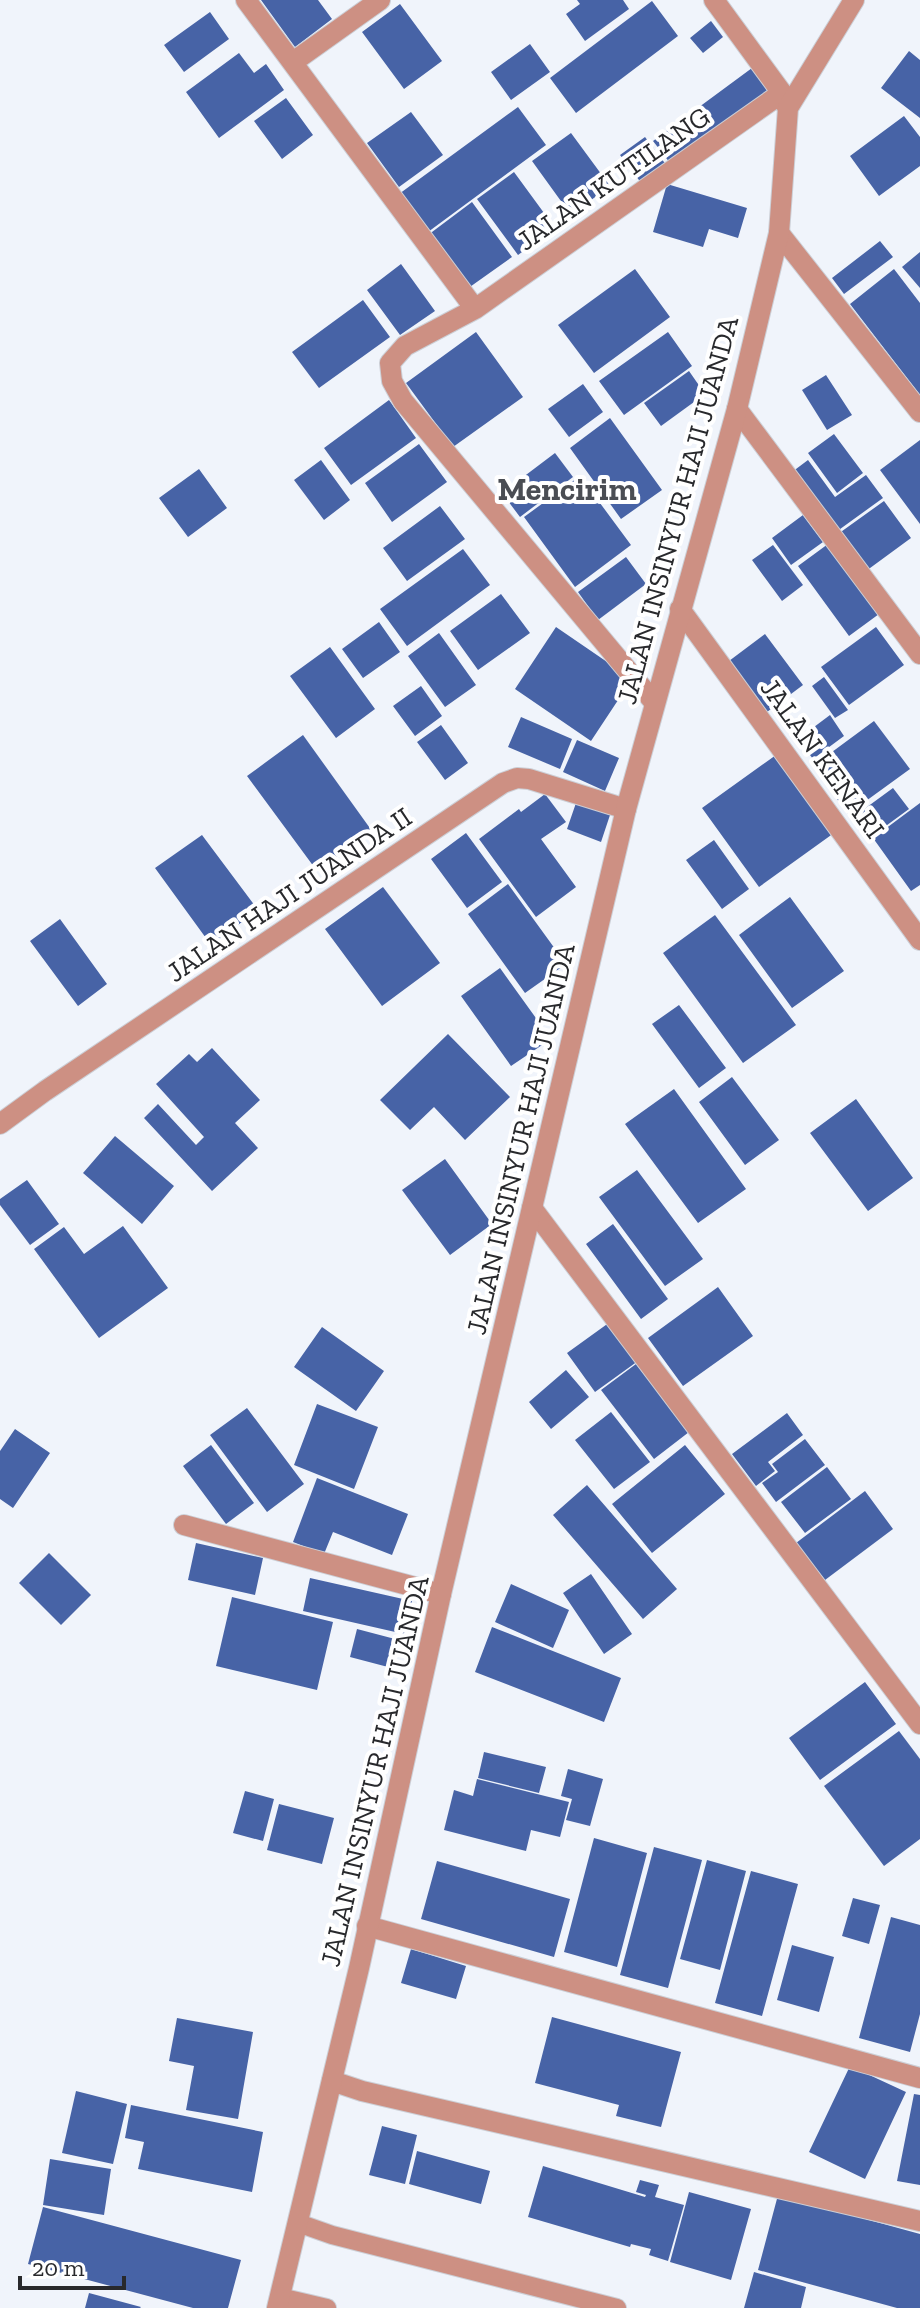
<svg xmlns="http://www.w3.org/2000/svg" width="920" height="2308" font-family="'Zilla Slab',serif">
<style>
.building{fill:#4763a6}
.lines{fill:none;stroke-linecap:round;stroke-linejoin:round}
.service-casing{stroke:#cccfd6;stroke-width:20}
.minor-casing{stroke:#cccfd6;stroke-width:22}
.tertiary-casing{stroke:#cccfd6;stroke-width:22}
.service{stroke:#cd9083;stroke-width:18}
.minor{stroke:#cd9083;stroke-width:20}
.tertiary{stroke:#cd9083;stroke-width:20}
.labels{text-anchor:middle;stroke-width:8;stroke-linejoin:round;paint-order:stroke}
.street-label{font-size:28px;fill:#28292c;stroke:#fff}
.quarter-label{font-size:32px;font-weight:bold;fill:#4a4d53;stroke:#fff}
</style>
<rect width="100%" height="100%" fill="#f0f4fb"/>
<path class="building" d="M261 0H318L332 19 295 47Z
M577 0H623L629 9 585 41 566 14 580 4Z
M652 1 678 36 576 113 550 78Z
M400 4 442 61 404 89 362 32Z
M210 12 229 39 184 72 164 45Z
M711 21 723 37 703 53 690 38Z
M530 44 550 72 511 100 491 72Z
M909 51 920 60V118L881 88Z
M239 53 254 73 266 64 284 90 219 138 186 92Z
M752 68 768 90 670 163 653 141Z
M286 98 313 135 282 159 254 121Z
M518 107 546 145 428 232 399 194Z
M411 112 443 155 399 187 367 143Z
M904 116 920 137V166L879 196 850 156Z
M571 133 610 186 571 215 532 161Z
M645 137 667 166 642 184 620 155Z
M514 172 555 228 518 255 477 199Z
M667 184 747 208 738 238 709 229 703 247 653 232Z
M472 202 512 257 467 289 428 235Z
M880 241 893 257 844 294 832 278Z
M920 252V288L902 267Z
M401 264 435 311 400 335 367 290Z
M635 269 670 317 594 373 558 325Z
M894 269 920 303V395L850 304Z
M363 300 390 337 319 388 292 352Z
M476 332 523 397 453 447 406 383Z
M668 332 692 366 624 415 599 381Z
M689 371 705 394 661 426 644 403Z
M826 375 852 415 827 430 802 390Z
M583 384 603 412 569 437 548 409Z
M389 400 416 438 351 485 324 448Z
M610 418 662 490 621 519 570 448Z
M834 434 863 473 837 493 808 453Z
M920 440V524L880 470Z
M419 444 447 482 392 522 365 483Z
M555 453 573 477 520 517 502 493Z
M321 460 350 500 324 520 294 480Z
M808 460 835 497 866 475 883 498 836 532 792 472Z
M199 469 227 508 188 537 159 498Z
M580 476 631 545 575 587 524 517Z
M884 501 911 538 866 571 838 534Z
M440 506 465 539 407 581 383 548Z
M803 515 823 542 791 565 772 538Z
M828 544 879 614 849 636 798 566Z
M773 545 803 585 782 601 752 560Z
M463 549 490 585 407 646 380 609Z
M626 557 646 584 598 620 578 592Z
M501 594 530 633 478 670 450 631Z
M379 622 400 652 363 678 342 649Z
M556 627 632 679 591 741 515 689Z
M876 627 904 665 849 705 821 667Z
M439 633 476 685 445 707 408 656Z
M765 634 803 685 767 712 729 661Z
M330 647 375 709 336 738 290 676Z
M824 677 848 710 835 718 812 686Z
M421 686 442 716 415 736 393 706Z
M830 715 844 736 813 759 798 739Z
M521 717 572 739 560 769 508 747Z
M874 721 910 769 848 814 813 766Z
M441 725 468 763 445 780 417 742Z
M303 735 372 831 317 871 247 776Z
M577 740 619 758 605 791 563 772Z
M776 755 834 833 759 887 702 808Z
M893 788 909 809 868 839 852 818Z
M545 794 566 822 541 839 576 887 536 917 479 839 519 809 521 812Z
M576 803 610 815 601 842 567 829Z
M920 803V885L911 891 873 838Z
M466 833 502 882 467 908 431 859Z
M202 835 258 910 211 945 155 868Z
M714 840 749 889 722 909 686 860Z
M508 884 566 964 525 993 468 914Z
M383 887 440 963 382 1006 325 929Z
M790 897 844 971 792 1008 739 935Z
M715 915 796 1025 743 1063 663 953Z
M60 919 107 984 78 1006 30 941Z
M500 968 551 1039 511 1066 461 996Z
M679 1005 726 1068 699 1088 652 1024Z
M448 1034 510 1097 465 1140 434 1107 410 1130 380 1100Z
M212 1048 260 1100 235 1123 258 1148 212 1191 144 1118 158 1104 196 1145 204 1137 156 1084 189 1054 197 1062Z
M732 1077 779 1140 745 1165 699 1102Z
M674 1089 746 1189 698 1223 625 1124Z
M856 1099 913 1178 868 1211 810 1133Z
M115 1136 174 1186 142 1224 83 1173Z
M445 1159 492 1224 450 1255 402 1190Z
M637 1170 703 1259 665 1286 599 1197Z
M27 1180 59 1224 30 1245 0 1205V1199Z
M613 1224 668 1299 641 1319 586 1244Z
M123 1226 168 1288 99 1338 34 1249 64 1227 84 1254Z
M718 1287 753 1336 683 1386 648 1338Z
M610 1322 638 1361 595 1392 567 1353Z
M322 1327 384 1371 356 1411 294 1367Z
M636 1364 689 1432 654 1459 601 1390Z
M566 1370 589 1397 551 1429 529 1402Z
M317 1404 378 1427 354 1489 294 1465Z
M247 1408 304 1484 267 1512 210 1435Z
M611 1412 650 1462 614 1489 575 1440Z
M787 1413 803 1435 768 1462 775 1471 756 1486 732 1454Z
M15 1429 50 1453 13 1508 0 1499V1451Z
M805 1439 825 1465 776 1502 762 1483 778 1472 772 1464Z
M211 1445 254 1503 226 1524 183 1466Z
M685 1445 725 1494 652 1553 612 1504Z
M827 1467 851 1499 805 1533 781 1502Z
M317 1478 408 1514 392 1555 333 1532 324 1554 293 1542Z
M587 1485 677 1589 643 1619 553 1515Z
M865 1491 893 1529 825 1580 796 1543Z
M196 1543 263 1558 255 1595 188 1580Z
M49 1553 91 1595 61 1625 19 1583Z
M591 1574 632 1634 604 1654 563 1593Z
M310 1578 412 1601 404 1634 303 1611Z
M511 1584 569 1610 553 1648 495 1622Z
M232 1597 333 1622 317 1690 216 1666Z
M492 1627 621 1678 604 1722 475 1672Z
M357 1629 395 1639 388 1667 350 1657Z
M865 1682 896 1724 820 1780 789 1738Z
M899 1731 920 1759V1839L884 1866 824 1786Z
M484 1752 546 1767 539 1793 478 1778Z
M568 1769 603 1779 590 1826 566 1820 572 1799 561 1796Z
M477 1779 569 1802 560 1837 531 1830 526 1851 444 1830 454 1790 473 1796Z
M245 1791 274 1799 263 1841 233 1833Z
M279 1804 334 1818 322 1864 267 1850Z
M594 1838 647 1853 617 1967 564 1952Z
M654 1847 702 1860 668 1988 620 1975Z
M707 1860 746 1871 720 1970 680 1959Z
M437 1861 570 1899 554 1957 421 1919Z
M751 1871 798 1884 762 2016 715 2003Z
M853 1898 880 1905 869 1944 842 1936Z
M891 1917 920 1925V2014L910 2052 859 2038Z
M792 1945 834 1957 819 2012 777 2000Z
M411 1949 466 1966 456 1999 401 1983Z
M552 2017 681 2052 661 2127 616 2116 619 2105 535 2083Z
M177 2018 253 2032 238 2119 186 2110 194 2066 169 2061Z
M850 2066 906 2092 865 2179 809 2152Z
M76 2091 127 2104 113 2164 62 2153Z
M914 2094 920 2095V2185L897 2181Z
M131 2105 263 2132 252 2192 138 2169 144 2142 125 2138Z
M382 2126 417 2135 405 2184 369 2175Z
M417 2151 490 2171 481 2204 409 2184Z
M50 2159 111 2169 104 2215 43 2205Z
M543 2166 645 2197 646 2195 636 2192 640 2180 659 2185 655 2197 684 2205 668 2261 649 2255 651 2249 631 2244 630 2247 528 2217Z
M689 2192 751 2209 731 2280 670 2262Z
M778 2195 920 2234V2308H897L758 2270Z
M43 2207 241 2260 228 2308H193L28 2264Z
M754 2272 806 2287 801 2308H744Z
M89 2293 141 2307 140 2308H85Z"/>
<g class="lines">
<defs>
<path id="service" d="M298 2223 332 2235 617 2308
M280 2297 327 2308"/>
<path id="minor" d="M246 0 475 309
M714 0 782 93 786 105
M293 62 380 0
M779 233 920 412
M737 409 920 654
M680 609 920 940
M654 702 403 401 392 381 390 363 405 346 475 309 782 93
M0 1124 45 1091 503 783 517 778 529 779 626 809
M532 1208 920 1724
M184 1525 441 1594
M367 1926 920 2078
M332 2081 362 2091 920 2221"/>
<path id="tertiary" d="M277 2308 359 1968 441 1594 626 809 737 409 779 233 788 108 854 0"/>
</defs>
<use href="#service" class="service-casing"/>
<use href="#minor" class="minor-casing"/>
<use href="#tertiary" class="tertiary-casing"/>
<use href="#service" class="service"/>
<use href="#minor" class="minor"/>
<use href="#tertiary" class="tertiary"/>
</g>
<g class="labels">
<g class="street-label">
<text transform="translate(613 178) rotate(-35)" y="10">JALAN KUTILANG</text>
<text transform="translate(677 510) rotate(-75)" y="10">JALAN INSINYUR HAJI JUANDA</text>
<text transform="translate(823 758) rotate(54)" y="10">JALAN KENARI</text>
<text transform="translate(289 894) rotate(-34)" y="10">JALAN HAJI JUANDA II</text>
<text transform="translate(520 1139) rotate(-77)" y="10">JALAN INSINYUR HAJI JUANDA</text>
<text transform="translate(374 1771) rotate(-77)" y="10">JALAN INSINYUR HAJI JUANDA</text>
</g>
<g class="quarter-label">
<text x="567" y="500">Mencirim</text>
</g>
</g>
<path d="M20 2276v12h104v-12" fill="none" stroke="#28292c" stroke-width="4"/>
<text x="32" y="2276" font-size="24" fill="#28292c" stroke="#ffffff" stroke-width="6" paint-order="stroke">20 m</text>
</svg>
